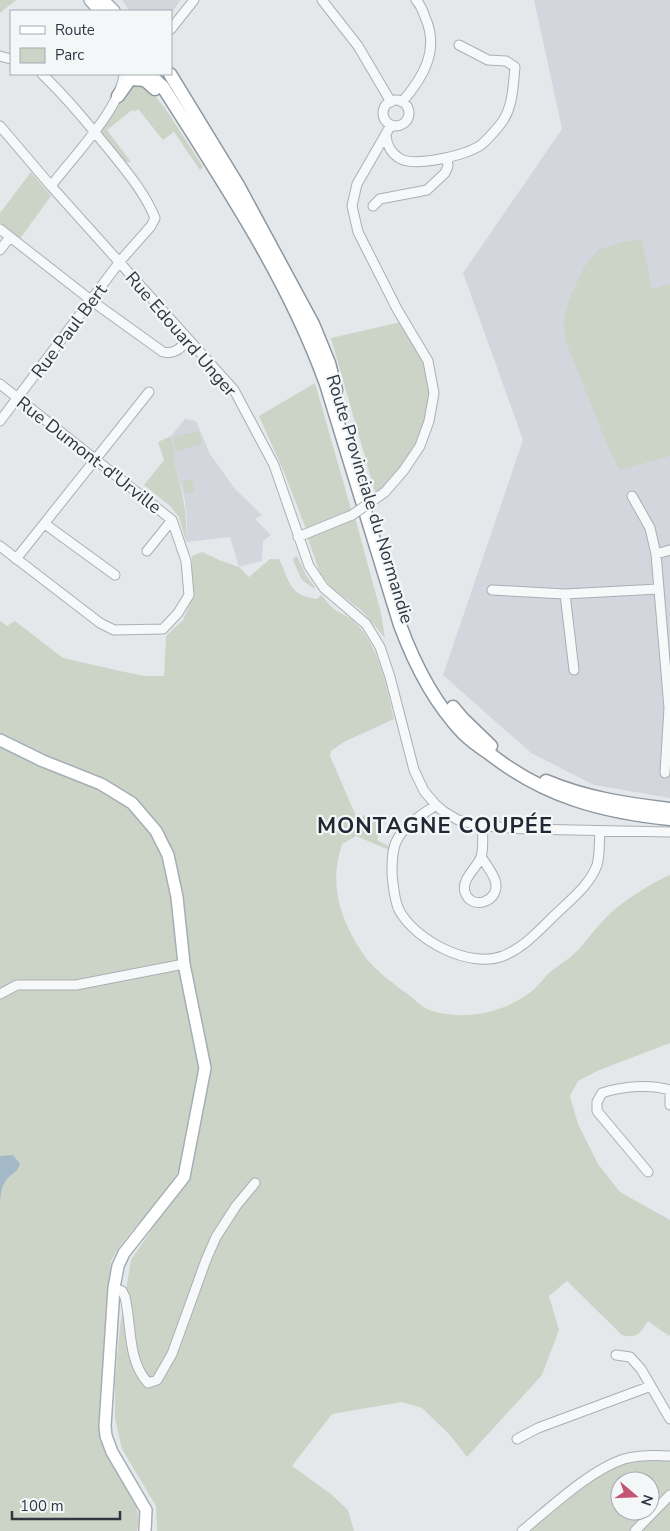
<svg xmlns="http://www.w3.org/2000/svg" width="670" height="1531" font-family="'Nunito Sans',sans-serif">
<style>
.built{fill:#d3d7dd}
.green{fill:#ccd4c7;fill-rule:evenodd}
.water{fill:#a3b9c7}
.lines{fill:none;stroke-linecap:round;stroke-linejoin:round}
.minor-casing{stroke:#aaafb5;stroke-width:11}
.major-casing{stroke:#a5aeb6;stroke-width:14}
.highway-casing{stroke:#8d97a0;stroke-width:15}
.minor{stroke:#f7f8fa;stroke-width:9}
.major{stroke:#fff;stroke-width:11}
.highway{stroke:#fff;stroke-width:12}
.minor-bridge-casing{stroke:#aaafb5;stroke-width:11;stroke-linecap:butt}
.minor-bridge{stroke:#f7f8fa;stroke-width:9}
.labels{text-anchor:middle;stroke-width:4.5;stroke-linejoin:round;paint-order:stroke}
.street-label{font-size:18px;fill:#2e3742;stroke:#f4f7f8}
.district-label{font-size:22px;font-weight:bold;letter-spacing:1px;fill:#1f2833;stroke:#f4f7f8}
</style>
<rect width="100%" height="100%" fill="#e5e8eb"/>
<path class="built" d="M122 0H181L171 13V11H130Z
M534 0H670V798L594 785 531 753 443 675 523 440 463 273 562 129Z
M185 419 196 421 210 454 235 489 262 515 255 519 271 535 263 541 262 561 239 567 230 537 186 542 187 522 185 501 174 459 175 453 171 436Z"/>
<path class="green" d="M0 0H16L0 13Z
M133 82 148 87 167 111 203 167 200 170 174 132 163 140 138 109 134 112 132 110 107 130 131 162H124L100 131 115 111 124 93Z
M31 172 51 196 19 240 0 222V213Z
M642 239 652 289 670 284V456L620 470 607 445 565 340 564 317 571 295 584 267 598 250 623 242Z
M401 322 426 365 430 398 420 434 411 453 388 483 375 492 331 338Z
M315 383 351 509 348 515 306 529 284 472 259 416Z
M199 431 202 444 176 451 173 437Z
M171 436 175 453 174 459C181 489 188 510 186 542L179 517 170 506 144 485 164 460 158 442Z
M192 479 195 492 185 494 182 481Z
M355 517 381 613 385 638 362 611 332 588 320 573 307 536Z
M202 552 219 560 239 567 249 577 270 559H279C290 581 288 595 317 599L321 595C325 599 329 605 334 609 339 613 346 615 351 619 378 640 387 688 394 719L344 742 331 751 330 756 356 816 360 819 364 815 378 818 381 826 377 840 392 848 389 850 356 836 342 844C328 887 341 922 366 958 377 972 395 985 409 995 415 1000 421 1006 427 1009 461 1022 503 1014 532 991 538 986 544 978 550 972 560 964 571 958 580 948 591 935 602 920 615 909 631 896 652 883 670 875V1043L597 1071 578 1081 570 1096 578 1124 598 1164 620 1192 670 1220V1334L669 1336 648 1321C640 1333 638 1339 622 1335L567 1281 549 1296 559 1330 542 1375 467 1457 450 1435 422 1408 402 1402 332 1414 292 1466 331 1494 348 1510 354 1531H157L156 1506 122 1449 115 1419V1383L120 1326 131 1260 187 1178 208 1071 199 1059C200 1087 189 1150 176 1176 171 1184 164 1193 158 1201 142 1221 122 1238 111 1261 107 1303 103 1345 102 1388 101 1402 98 1419 100 1434 104 1470 146 1492 137 1531H0V621L7 626 15 621 63 658 120 671 144 676H164L166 636 183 620 192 599V556Z
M297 556 306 575 315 587 313 588 302 580 293 561 294 560 293 558Z
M670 1456V1531H522L608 1465ZM620 1481H650V1511H620Z"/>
<path class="water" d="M13 1155 20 1164C18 1172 12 1173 7 1179 1 1186 1 1194 0 1203V1156Z"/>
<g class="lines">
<defs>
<path id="minor" d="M322 0 358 46 391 102
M171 29 194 0
M0 56 11 59
M383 113a13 13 0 1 1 26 0a13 13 0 1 1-26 0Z
M402 102C423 78 440 50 425 17 423 11 421 5 416 0
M0 126 51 186 234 390 274 465 309 566 324 588 366 624 380 647 390 677 414 770 424 791 436 805 443 811 458 820 483 826 526 829 670 832
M386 136C387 145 391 153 399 158 414 168 466 155 481 145 487 140 494 132 499 126 513 110 513 87 515 67L506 61 488 60 459 45
M51 186C72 158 121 108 124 74
M373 206 380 199 427 190 445 173 448 166 447 159
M0 229 92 301 163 352C175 355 181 347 189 340
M0 250 10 237
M0 384 172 520 186 561 189 595 178 613 163 629 114 630 100 623 0 546
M0 421 121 260 151 226 155 218C145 193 127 172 111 152 89 125 67 98 42 74
M385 492 404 470 420 446 429 421 434 393 428 361 397 309 358 232 352 206 357 184 391 125
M632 496 650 528 656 554 669 708 665 773
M45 524 115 575
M298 537 352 515
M147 551 172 520
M656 554 670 550
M16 559 149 392
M492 590 565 594 658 589
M565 594 574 670
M436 805C422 815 405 824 397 840 392 849 392 862 392 873 393 885 394 899 399 910 415 940 469 969 503 956 525 947 539 930 556 914 570 900 590 885 597 865 600 855 599 842 600 831
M481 857C486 864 492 872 495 880 502 901 471 912 465 892 461 879 477 868 481 857 484 848 482 835 483 826
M0 994 17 985H76L184 964
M648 1172 597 1111V1102L602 1093C623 1086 650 1084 670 1090V1105
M114 1288 122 1291 125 1297C132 1326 127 1360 148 1383L157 1380 172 1354 206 1260 216 1237 236 1206 255 1183
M616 1355 630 1357 641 1369 670 1419
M517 1439 538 1428 651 1386
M522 1531C550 1508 590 1470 624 1459 638 1455 655 1455 670 1456
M635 1531 670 1495"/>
<path id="major" d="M90 0 100 11
M103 0 114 11
M0 740 43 761 101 784 132 803 156 831 168 855 177 897 184 964 205 1068 184 1177 124 1253 118 1266 114 1288 105 1426 106 1436 112 1452 146 1510 145 1531"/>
<path id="highway" d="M149 74 163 87C223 182 288 278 326 384L400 625C414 663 434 703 463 733 471 741 481 748 490 754 545 797 602 812 670 819
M170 74 239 187 313 324 329 363 336 390
M118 96 130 79 145 80 155 89
M453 707 463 719 491 746
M546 781C586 798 627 804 670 809"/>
</defs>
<use href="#minor" class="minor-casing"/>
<use href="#major" class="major-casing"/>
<use href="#highway" class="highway-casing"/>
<use href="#minor" class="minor"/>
<use href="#major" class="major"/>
<use href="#highway" class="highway"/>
<defs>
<path id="minor-bridge" d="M352 515 385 492"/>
</defs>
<use href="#minor-bridge" class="minor-bridge-casing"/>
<use href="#minor-bridge" class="minor-bridge"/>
</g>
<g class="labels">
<g class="street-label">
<text transform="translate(69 331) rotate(-53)" y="6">Rue Paul Bert</text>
<text transform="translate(181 334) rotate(49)" y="6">Rue Edouard Unger</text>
<text transform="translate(89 455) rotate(38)" y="6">Rue Dumont-d'Urville</text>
<text transform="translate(370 499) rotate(73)" y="6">Route Provinciale du Normandie</text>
</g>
<g class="district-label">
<text x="435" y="833">MONTAGNE COUPÉE</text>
</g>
</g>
<rect x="10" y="10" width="162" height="65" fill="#f4f7f8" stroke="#a5aaaf"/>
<rect x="20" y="26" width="25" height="8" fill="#ffffff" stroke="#a5aaaf"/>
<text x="55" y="35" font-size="15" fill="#2e3742">Route</text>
<rect x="20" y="48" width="25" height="15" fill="#ccd4c7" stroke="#a5aaaf"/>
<text x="55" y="60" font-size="15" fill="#2e3742">Parc</text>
<g transform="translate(635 1496) rotate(109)"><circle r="24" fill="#f4f7f8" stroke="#a5aaaf"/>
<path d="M0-4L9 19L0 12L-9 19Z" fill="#c35773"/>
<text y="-8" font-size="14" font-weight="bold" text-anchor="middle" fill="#2e3742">N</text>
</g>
<path d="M12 1511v8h108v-8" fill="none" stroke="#2e3742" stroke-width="2.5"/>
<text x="20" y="1511" font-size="15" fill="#2e3742" stroke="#f4f7f8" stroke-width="4" paint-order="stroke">100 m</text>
</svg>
